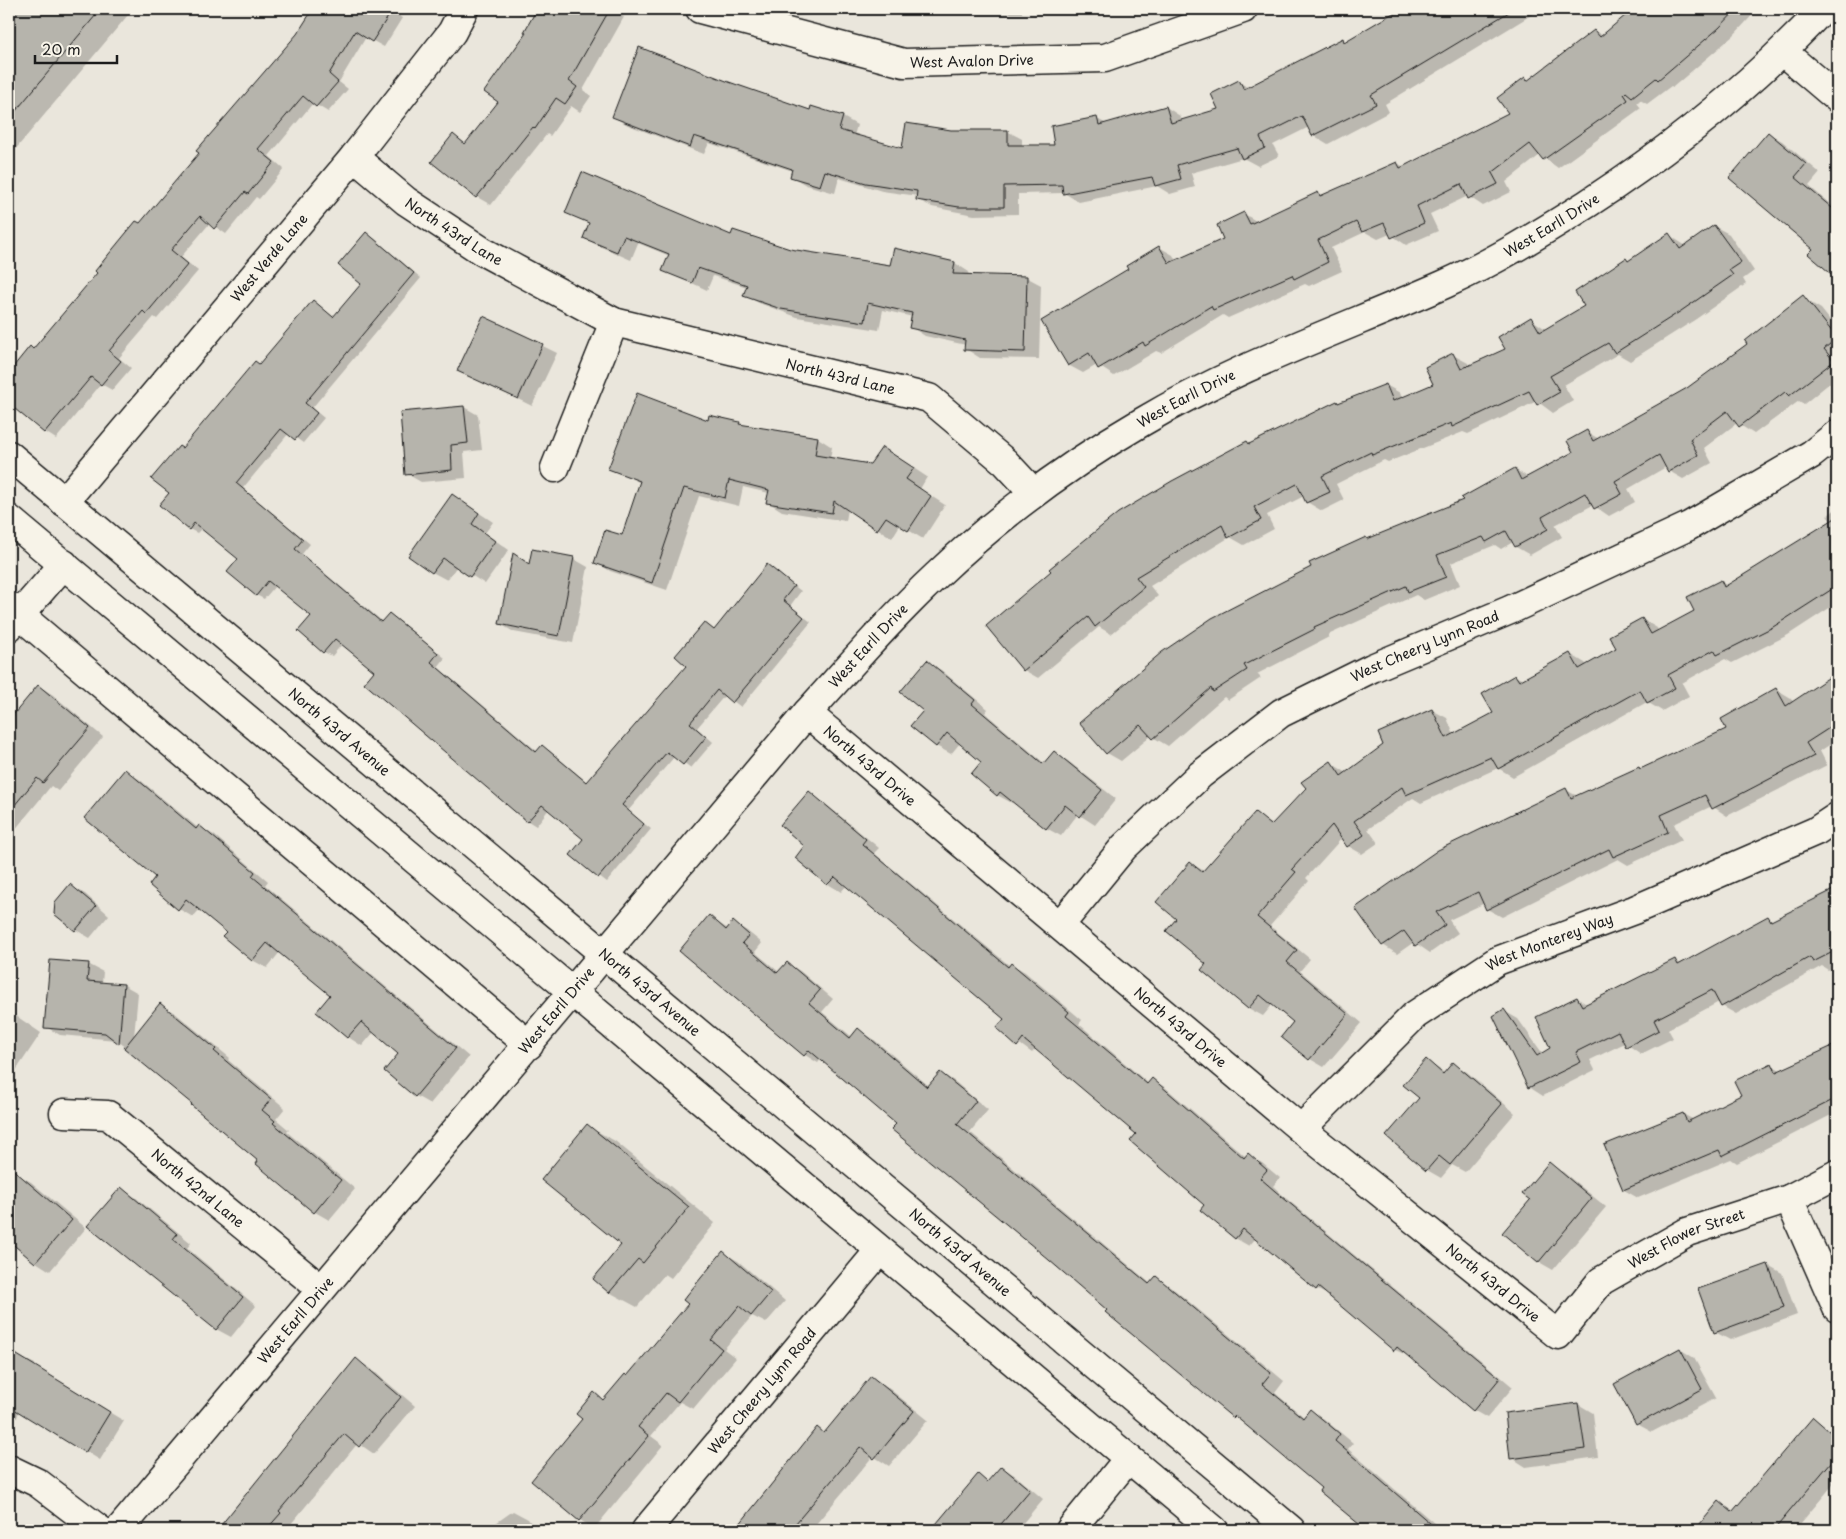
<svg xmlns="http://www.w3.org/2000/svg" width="1846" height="1539" font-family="'Playpen Sans',sans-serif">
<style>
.shadow{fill:#0003}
.building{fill:#b6b4ac;stroke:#1c1c1c}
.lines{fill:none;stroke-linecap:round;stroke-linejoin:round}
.street-casing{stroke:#1c1c1c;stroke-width:31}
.secondary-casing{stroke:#1c1c1c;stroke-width:31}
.street{stroke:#f7f3e8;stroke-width:28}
.secondary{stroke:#f7f3e8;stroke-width:28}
.labels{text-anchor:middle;stroke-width:4;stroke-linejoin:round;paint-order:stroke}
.street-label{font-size:14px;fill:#1c1c1c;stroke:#f7f3e8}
</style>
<rect width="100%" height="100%" fill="#eae6dc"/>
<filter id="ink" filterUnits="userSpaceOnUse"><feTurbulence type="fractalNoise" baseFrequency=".02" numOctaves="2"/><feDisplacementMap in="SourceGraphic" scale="10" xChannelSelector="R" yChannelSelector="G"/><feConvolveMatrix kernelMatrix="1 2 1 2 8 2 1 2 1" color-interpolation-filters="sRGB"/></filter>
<g filter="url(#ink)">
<path class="shadow" d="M9 9H133L9 157Z
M314 9H389L402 18 384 47 366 37 339 82 348 89 328 112 313 103 269 156 284 169 259 199 256 197 226 234 210 223 181 257 198 271 157 319 154 317 119 358 131 368 112 390 101 384 56 439 45 432 9 402V374L31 348 34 350 140 224 298 35Z
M538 9H609L624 17 583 90 591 96 580 112 571 106 550 136 547 134 491 205 477 197 454 136 467 144 500 102 528 33 526 31Z
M923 9H1022V13H989Z
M1036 9H1080V14L1044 13Z
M1402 9H1541L1385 104 1389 112 1328 144 1313 135 1309 127 1273 145 1279 156 1258 166 1243 158 1191 173 1195 187 1170 194 1157 186 1079 202 1064 193 1018 194V214L974 215 932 207 917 199 918 196 882 191 839 178 835 193 806 185 792 177 793 171 709 143 704 154 628 125 613 117 728 83 810 112 811 108 843 117 857 125 854 136 903 150 951 131H1007L1022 139V146H1056L1097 119 1107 124 1166 107 1180 116 1182 121 1220 110 1239 82 1249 88 1342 40 1347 42Z
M1546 9H1559L1554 13Z
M1635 9H1758L1733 36 1673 87 1671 86 1647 104 1640 100 1637 103 1641 108 1558 168 1540 155 1506 182 1511 192 1483 206 1468 196 1430 214 1438 231 1406 245 1390 234 1378 239 1365 232 1331 248 1342 271 1309 286 1305 284 1228 318 1223 315 1161 353 1156 351 1114 376 1097 365 1083 373 1068 365 1130 270 1159 247 1173 255 1176 261 1225 240 1244 214 1258 222 1318 193 1323 196 1397 163 1404 167 1510 113 1525 79 1529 81 1595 31 1603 36Z
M1768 133 1782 141 1820 173 1809 186 1837 210V277L1810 254 1815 249Z
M566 212 732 237 790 250 891 266 895 250 955 263 969 272 968 275 1026 277 1041 285 1039 359 980 358 966 349V345L925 336 911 327 913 317 883 310 879 330 797 317 759 303 744 295 747 287 713 276 707 290 664 270 670 256 638 243 631 260 599 246 584 238 590 224Z
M1714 226 1729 234 1754 271 1743 279 1746 284 1696 319 1630 361 1618 354 1564 385 1573 401 1553 413 1537 401 1468 434 1463 432 1388 462 1384 460 1336 484 1344 500 1322 511 1307 502 1304 496 1267 515 1274 529 1244 545 1230 537 1150 586 1158 596 1111 634 1099 627 1038 678 1024 670 1247 443 1251 445 1337 403 1386 385 1400 393 1402 398 1434 384 1453 355 1468 363 1470 367 1507 350 1531 319 1547 330 1586 307 1626 259 1630 262 1669 235 1686 246Z
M374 238 421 278 312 408 324 418 303 443 289 433 243 488 310 544 302 554 383 622 390 614 397 619 445 658 438 667 538 752 543 747 550 751 587 782 688 665 704 623 715 630 768 566 801 591 790 606 811 622 741 707 725 695 697 728 713 742 691 768 675 756 628 811 651 829 607 882 572 855 585 839 549 809 536 826 528 821 366 683 376 671 343 643 332 656 324 652 312 616 276 585 264 599 256 595 240 559 202 528 197 533 189 529 170 493 183 449 260 365 313 302 334 317 362 283Z
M1806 300 1821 309 1837 329V377L1804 404 1799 401 1754 434 1737 423 1704 448 1712 463 1683 479 1669 471 1666 467 1628 489 1635 502 1609 516 1593 505 1555 525 1562 537 1530 555 1516 547 1513 542 1501 549 1495 545 1451 563 1460 585 1424 600 1416 595 1328 635 1329 637 1257 674 1261 678 1228 700 1224 697 1168 746 1151 736 1121 761 1107 753 1081 723 1368 540 1465 501 1514 469 1528 477 1575 452 1587 432 1599 439 1687 389Z
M484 317 557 353 532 406 459 370Z
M464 407 478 415 482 450 464 452 466 478 421 482 407 474Z
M709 422 739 423 744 426 818 438 832 447 830 459 871 466 897 457 927 477 920 489 945 505 923 539 900 525 892 538 848 509 846 521 782 511 768 502 769 493 743 487 739 506 699 496 667 590 610 571 596 562 622 537 641 483 610 468Z
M452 495 493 522 485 533 509 550 485 584 457 566 447 580 432 572Z
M1837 508V603L1788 635 1732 663 1725 659 1682 683 1689 696 1662 711 1647 702 1513 777 1498 768 1421 803 1413 798 1368 829 1378 843 1362 854 1348 846 1342 838 1306 878 1309 881 1270 926 1310 959 1300 971 1362 1023 1324 1067 1310 1059 1283 1036 1294 1022 1273 1004 1263 1016 1248 1008 1208 964 1178 919 1190 863 1204 871 1256 814 1273 825 1331 763 1347 773 1432 710 1447 718 1454 735 1494 713 1515 676 1523 680 1570 654 1585 663 1587 666 1618 649 1642 619 1657 628 1659 632 1696 611 1721 582 1728 586 1832 522 1827 516Z
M533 551 574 559 588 567 573 643 514 632 500 624 514 555 530 564Z
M927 662 941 670 988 709 985 713 1045 764 1054 753 1068 761 1116 799 1095 825 1078 814 1061 836 1046 828 1013 801 1012 803 997 795 983 762 960 743 951 754 936 746 925 711Z
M1837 674V740L1820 751 1827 765 1727 816 1712 806 1674 824 1682 840 1628 865 1618 859 1502 917 1487 909 1485 903 1449 920 1458 933 1430 953 1414 942 1397 954 1383 945 1566 790 1577 796 1639 768 1642 770 1728 729 1776 689 1791 698 1793 702Z
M39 686 53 695 103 737 58 791 51 786 9 837V722Z
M125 771 139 779 198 828 199 827 214 835 268 881 265 885 469 1057 430 1104 416 1096 400 1054 374 1032 362 1046 348 1037 318 1012 332 994 280 952 267 968 252 960 227 932 200 909 193 917 179 909 157 877Z
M809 793 822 801 879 848 874 853 1010 966 1011 964 1025 972 1082 1020 1079 1024 1149 1084 1153 1080 1166 1088 1246 1157 1248 1155 1262 1163 1280 1178 1273 1186 1288 1200 1513 1387 1487 1418 1473 1410 1409 1356 1395 1350 1330 1296 1316 1289 1256 1238 1249 1246 1235 1238 1138 1134 1036 1048 1032 1053 998 1028 1006 1019 847 885 841 892 828 884 796 858 806 846Z
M70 886 85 894 109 915 90 938 76 930Z
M1837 889V965L1828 970 1822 966 1736 1014 1722 1006 1719 1002 1668 1029 1673 1038 1641 1054 1625 1043 1590 1060 1595 1070 1543 1096 1529 1087 1504 1011 1518 1019 1543 1054 1552 1049 1577 998 1588 1005 1675 960 1682 965 1767 917 1774 921Z
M709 917 728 929 733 923 747 931 762 943 755 952 779 972 787 964 800 971 833 999 822 1012 852 1037 858 1030 872 1038 929 1086 940 1073 954 1081 988 1110 970 1132 1151 1284 1156 1278 1170 1286 1284 1381 1275 1393 1305 1418 1310 1411 1324 1419 1353 1443 1348 1449 1442 1530H1368L1320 1491 1323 1488 1246 1423 1234 1417 1108 1310 898 1124 821 1059 818 1063 805 1055 680 951Z
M88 964 103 972 102 983 124 985 138 993 134 1037 160 1005 175 1013 230 1058 228 1060 285 1108 276 1119 289 1130 287 1132 355 1189 329 1220 315 1212 194 1103 126 1047 116 1040 60 1035 46 1027Z
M9 1011 41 1033 9 1081Z
M1837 1045V1112L1737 1163 1731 1159 1638 1198 1624 1190 1683 1114 1694 1120 1743 1096 1772 1065 1782 1071Z
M1426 1061 1445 1073 1453 1064 1467 1072 1515 1113 1465 1172 1452 1165 1441 1178 1427 1170Z
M587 1126 615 1141 715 1223 671 1278 665 1274 637 1307 609 1292 623 1245Z
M1549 1164 1563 1172 1606 1207 1553 1270 1539 1262 1532 1200Z
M9 1168 15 1176 16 1174 31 1182 86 1228 50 1271 36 1262 9 1240Z
M121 1188 135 1197 191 1243 187 1248 256 1306 231 1337 216 1329Z
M723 1253 738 1261 785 1301 766 1323 752 1316 724 1349 736 1358 693 1409 680 1402 651 1436 663 1445 594 1529 580 1520 584 1419 594 1394 604 1400 628 1377 689 1304Z
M1768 1265 1782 1273 1797 1315 1730 1340 1715 1332Z
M1680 1349 1694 1358 1716 1398 1652 1432 1637 1424Z
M9 1352 35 1364 34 1367 124 1421 100 1460 19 1411 17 1418 9 1415Z
M356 1360 370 1368 415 1406 374 1454 358 1443 286 1530H218Z
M872 1377 886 1386 928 1420 889 1466 873 1456 811 1530H737L818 1429 825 1433Z
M1578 1404 1593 1413 1598 1457 1526 1467 1512 1458Z
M1813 1419 1837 1435V1480L1795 1530H1697L1719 1503 1734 1511Z
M1001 1467 1016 1476 1043 1499 1017 1530H924L928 1525 934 1528 978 1476 989 1482Z
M513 1511 528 1519 536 1530H486Z"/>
<path class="building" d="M9 9H101L9 119Z
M313 9H393L372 42 355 31 329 74 338 82 316 107 303 96 258 149 274 162 248 194 245 192 214 229 200 216 171 250 188 264 146 314 143 311 109 351 121 361 101 385 91 377 44 433 9 404V372L30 346 33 349 97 273 95 271 136 221 140 223 199 153 196 151 297 34Z
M537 9H610L569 81 577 87 565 104 556 98 535 129 533 127 476 198 431 162 453 134 465 144 498 102 484 92 526 33 524 32Z
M1400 9H1514L1371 95 1376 104 1312 136 1302 116 1260 137 1265 148 1242 159 1237 148 1177 165 1181 179 1155 186 1152 177 1063 194 1062 185 1004 186V207H959L916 200 917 191 866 183 825 171 820 186 790 177 792 169 694 136 690 147 612 117 639 47 729 82 810 110 811 106 843 116 839 130 902 148 906 123 951 130H1008V145H1054L1051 126 1097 117 1099 125 1166 106 1171 123 1218 109 1211 94 1239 80 1244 89 1343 38 1344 42Z
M1633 9H1737L1719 28 1658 80 1656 78 1632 97 1626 92 1624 94 1628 100 1543 160 1530 144 1492 173 1498 184 1468 199 1461 184 1417 206 1424 223 1391 238 1384 223 1362 232 1356 222 1318 240 1328 262 1294 279 1292 275 1213 310 1211 306 1145 346 1143 342 1098 369 1089 353 1068 366 1041 321 1128 269 1126 266 1159 246 1169 263 1223 239 1217 225 1244 212 1250 224 1318 192 1320 196 1397 162 1400 168 1508 113 1497 98 1525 77 1527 81 1594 30 1600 37Z
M1768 132 1806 164 1795 177 1837 212V279L1808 254 1813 249 1729 178Z
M582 172 731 235 733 230 790 249 890 265 894 248 955 262 953 274 1027 276 1025 352 964 350 965 340 909 328 912 313 868 303 865 322 781 309 743 296 747 285 698 268 692 283 662 271 669 254 624 236 617 252 583 238 589 223 565 213Z
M1714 225 1741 262 1729 270 1733 275 1681 311 1615 353 1608 343 1550 376 1560 392 1537 405 1529 391 1452 427 1451 423 1372 455 1371 452 1322 476 1330 492 1306 503 1297 484 1254 507 1261 520 1228 538 1222 525 1136 577 1144 587 1095 627 1088 617 1023 671 986 626 1051 571 1049 569 1118 513 1172 481 1247 441 1249 444 1337 401 1338 403 1386 384 1393 401 1433 384 1425 367 1453 353 1461 369 1505 349 1498 337 1531 317 1540 332 1584 306 1575 292 1626 258 1628 261 1669 233 1680 249Z
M366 232 414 273 305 403 317 413 295 440 281 429 236 483 303 539 295 549 381 622 389 613 438 653 431 662 536 752 542 745 586 782 686 666 675 656 704 622 714 630 767 564 794 586 783 600 804 617 732 703 717 690 690 723 706 737 683 765 667 752 622 805 644 824 598 878 570 855 583 839 542 805 527 822 364 683 374 671 335 639 323 653 298 631 311 616 268 581 256 596 227 572 238 559 194 523 189 530 159 505 169 493 151 479 179 446 182 448 255 361 259 364 313 300 333 317 361 284 338 265Z
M1803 295 1837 338 1824 349 1834 361 1789 396 1785 392 1739 427 1727 411 1690 439 1698 455 1668 472 1659 455 1615 481 1622 494 1594 509 1585 493 1542 517 1548 529 1515 547 1506 531 1486 542 1483 537 1437 555 1446 577 1408 592 1406 586 1314 627 1315 629 1244 665 1247 670 1213 692 1211 688 1153 739 1140 725 1106 754 1079 723 1162 652 1212 618 1311 567 1309 563 1366 537 1367 539 1463 500 1461 498 1515 468 1521 480 1573 452 1567 441 1587 430 1593 441 1687 388 1747 344 1745 341Z
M483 316 543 344 518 399 457 371Z
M637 393 708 420 709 415 740 422 739 424 818 437 815 455 870 464 882 447 914 468 906 479 931 496 908 531 886 517 877 530 834 501 832 513 766 503 769 490 729 480 725 498 684 488 652 583 594 563 605 530 622 535 640 481 608 469Z
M464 406 468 443 451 445 452 470 405 475 400 412Z
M452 494 479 513 472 524 495 541 470 577 443 558 432 573 408 556Z
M1837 517V586L1773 627 1717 655 1714 650 1668 675 1675 688 1647 703 1640 690 1498 769 1491 757 1406 795 1402 787 1354 821 1364 835 1347 847 1332 825 1292 869 1296 872 1257 917 1297 950 1287 962 1348 1014 1309 1060 1281 1037 1293 1022 1260 995 1248 1009 1201 970 1206 964 1166 931 1176 919 1156 902 1190 862 1202 872 1255 812 1271 825 1306 788 1301 782 1331 761 1341 776 1383 745 1378 733 1432 709 1446 738 1493 713 1482 694 1515 675 1519 681 1570 653 1579 669 1616 648 1609 636 1642 618 1651 634 1694 611 1687 597 1721 580 1724 587Z
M532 549 574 557 559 636 499 624 513 553 529 564Z
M927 660 975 700 972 704 1043 764 1054 751 1102 790 1080 817 1065 805 1046 829 1000 792 997 796 971 774 981 762 947 733 936 747 910 726 923 711 900 692Z
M1837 672V723L1806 743 1814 756 1712 809 1705 795 1661 815 1668 832 1613 857 1609 849 1486 910 1478 892 1436 912 1445 925 1415 946 1404 931 1382 946 1355 908 1438 850 1566 788 1571 798 1639 767 1640 769 1726 729 1721 719 1776 688 1786 706Z
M38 685 90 728 43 783 37 778 9 812V720Z
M125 769 196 829 199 825 255 872 252 876 456 1048 415 1097 384 1071 398 1054 361 1022 347 1038 316 1012 330 995 267 943 252 961 222 936 226 932 186 899 178 910 149 885 155 877 84 818Z
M809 791 866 839 862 844 1008 967 1011 963 1069 1012 1066 1016 1147 1084 1152 1078 1244 1158 1248 1153 1267 1170 1260 1178 1275 1191 1500 1378 1473 1411 1397 1347 1394 1351 1318 1287 1316 1290 1243 1229 1235 1239 1200 1210 1204 1205 1130 1141 1136 1134 1023 1039 1017 1047 996 1028 1004 1019 835 877 827 885 795 858 804 846 780 825Z
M70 884 96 906 75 931 54 914 55 902Z
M1837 888V950L1813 962 1810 957 1721 1007 1712 990 1654 1020 1659 1030 1626 1047 1618 1031 1576 1052 1581 1062 1528 1088 1493 1016 1504 1009 1537 1056 1550 1048 1536 1017 1577 997 1582 1006 1675 959 1678 965 1768 916 1771 921Z
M709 915 726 930 733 921 749 935 742 943 777 973 787 962 820 990 809 1003 850 1038 858 1028 927 1087 940 1072 976 1101 957 1124 1149 1284 1156 1276 1271 1373 1262 1384 1303 1418 1310 1409 1340 1434 1335 1441 1438 1530H1366L1319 1491 1321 1488 1235 1416 1233 1418 1105 1312 1107 1310 1035 1248 891 1129 896 1124 809 1050 804 1056 679 951Z
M50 960 89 963 87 981 124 984 119 1044 105 1033 44 1028Z
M160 1003 216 1049 214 1051 271 1099 262 1110 275 1121 273 1123 341 1180 314 1213 256 1164 258 1161 191 1105 192 1104 124 1048Z
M1837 1044V1098L1722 1156 1719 1150 1623 1190 1604 1145 1683 1113 1687 1122 1741 1095 1734 1081 1772 1063 1776 1072Z
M1426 1059 1443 1074 1453 1062 1502 1104 1450 1165 1439 1156 1426 1171 1386 1136 1419 1098 1403 1085Z
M587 1124 689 1207 643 1263 638 1259 609 1293 593 1279 621 1245 541 1180Z
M1549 1162 1592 1198 1538 1263 1502 1233 1530 1200 1522 1194Z
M9 1166 72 1220 35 1263 9 1241Z
M121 1187 177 1234 173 1239 243 1297 216 1330 87 1226Z
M723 1251 771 1292 751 1316 739 1306 711 1340 722 1349 678 1402 666 1393 638 1427 649 1436 579 1521 531 1481 582 1419 576 1414 594 1392 603 1400 625 1374 627 1376 688 1304 683 1300Z
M1768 1264 1784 1307 1714 1333 1698 1289Z
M1680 1348 1702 1389 1636 1425 1614 1384Z
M9 1350 110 1412 85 1453 9 1406Z
M356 1358 401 1397 359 1447 344 1434 279 1511 281 1513 266 1530H217Z
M871 1376 914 1411 874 1459 860 1447 790 1530H735L817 1427 824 1433Z
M1578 1403 1585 1449 1510 1459 1505 1413Z
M1813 1417 1837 1438V1455L1774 1530H1695L1719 1501 1732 1512Z
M1001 1466 1030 1490 996 1530H931L978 1474 987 1482Z"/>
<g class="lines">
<defs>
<g id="street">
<path id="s1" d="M700 9 904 63 1105 58 1243 9"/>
<path d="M1783 52 1837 98"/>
<path id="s2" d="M354 157 406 201 482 251 614 322 929 398 1005 462 1034 493"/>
<path id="s3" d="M9 455 1291 1530"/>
<path d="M555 468 614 322"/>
<path id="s4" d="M64 502 354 157 452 32 464 9"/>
<path d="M9 606 529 1045"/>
<path d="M9 627 64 564"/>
<path id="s5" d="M807 713 1301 1129 1558 1335 1601 1281 1687 1232 1789 1199 1837 1174"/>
<path id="s6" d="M1061 924 1124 847 1200 775 1281 713 1372 668 1510 610 1689 526 1812 454 1837 434"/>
<path id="s7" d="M64 1113 108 1115 321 1289"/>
<path id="s8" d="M1301 1129 1415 1015 1497 961 1634 910 1816 831 1837 817"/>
<path d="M1789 1199 1837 1308"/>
<path d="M9 1469 38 1483 100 1530"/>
<path id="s9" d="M119 1530 807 713C849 667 890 619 936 576 998 517 1068 465 1142 422 1238 365 1343 329 1445 284 1494 262 1541 233 1587 204 1673 148 1753 84 1823 9"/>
<path id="s10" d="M646 1530 879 1251"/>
<path d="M1070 1530 1128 1459"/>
</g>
<path id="secondary" d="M9 519 1214 1530"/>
</defs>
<use href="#street" class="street-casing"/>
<use href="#secondary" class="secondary-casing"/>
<use href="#street" class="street"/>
<use href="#secondary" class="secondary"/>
</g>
</g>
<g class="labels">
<g class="street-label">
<text dy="5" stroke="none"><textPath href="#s1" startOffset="279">West Avalon Drive</textPath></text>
<text dy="5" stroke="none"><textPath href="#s9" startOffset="1969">West Earll Drive</textPath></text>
<text dy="5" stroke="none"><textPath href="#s2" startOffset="125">North 43rd Lane</textPath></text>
<text dy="5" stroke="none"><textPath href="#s4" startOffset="319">West Verde Lane</textPath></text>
<text dy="5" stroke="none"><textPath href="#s2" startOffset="542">North 43rd Lane</textPath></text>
<text dy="5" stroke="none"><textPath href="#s9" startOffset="1564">West Earll Drive</textPath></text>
<text dy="5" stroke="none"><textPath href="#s9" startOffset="1159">West Earll Drive</textPath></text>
<text dy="5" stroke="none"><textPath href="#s6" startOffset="465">West Cheery Lynn Road</textPath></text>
<text dy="5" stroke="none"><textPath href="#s3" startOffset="431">North 43rd Avenue</textPath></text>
<text dy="5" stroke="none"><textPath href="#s5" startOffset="82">North 43rd Drive</textPath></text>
<text dy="5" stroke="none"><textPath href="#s8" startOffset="315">West Monterey Way</textPath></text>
<text dy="5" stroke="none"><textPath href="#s3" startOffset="836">North 43rd Avenue</textPath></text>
<text dy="5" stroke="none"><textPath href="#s9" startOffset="679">West Earll Drive</textPath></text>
<text dy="5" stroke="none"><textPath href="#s5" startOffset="488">North 43rd Drive</textPath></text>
<text dy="5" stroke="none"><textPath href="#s7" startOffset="160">North 42nd Lane</textPath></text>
<text dy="5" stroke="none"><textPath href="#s5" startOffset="1140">West Flower Street</textPath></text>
<text dy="5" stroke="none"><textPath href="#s3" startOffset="1241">North 43rd Avenue</textPath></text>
<text dy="5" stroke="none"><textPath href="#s5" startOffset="892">North 43rd Drive</textPath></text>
<text dy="5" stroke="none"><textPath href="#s9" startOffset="274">West Earll Drive</textPath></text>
<text dy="5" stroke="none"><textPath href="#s10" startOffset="181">West Cheery Lynn Road</textPath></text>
</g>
</g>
<rect width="1846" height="1539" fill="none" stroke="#f7f3e8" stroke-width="30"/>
<rect x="15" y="15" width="1816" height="1509" fill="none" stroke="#1c1c1c" stroke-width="2" filter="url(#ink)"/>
<path d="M35 55v8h82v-8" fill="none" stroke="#1c1c1c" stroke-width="2.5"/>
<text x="42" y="55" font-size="15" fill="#1c1c1c" stroke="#f7f3e8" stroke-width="4" paint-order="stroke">20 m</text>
</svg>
